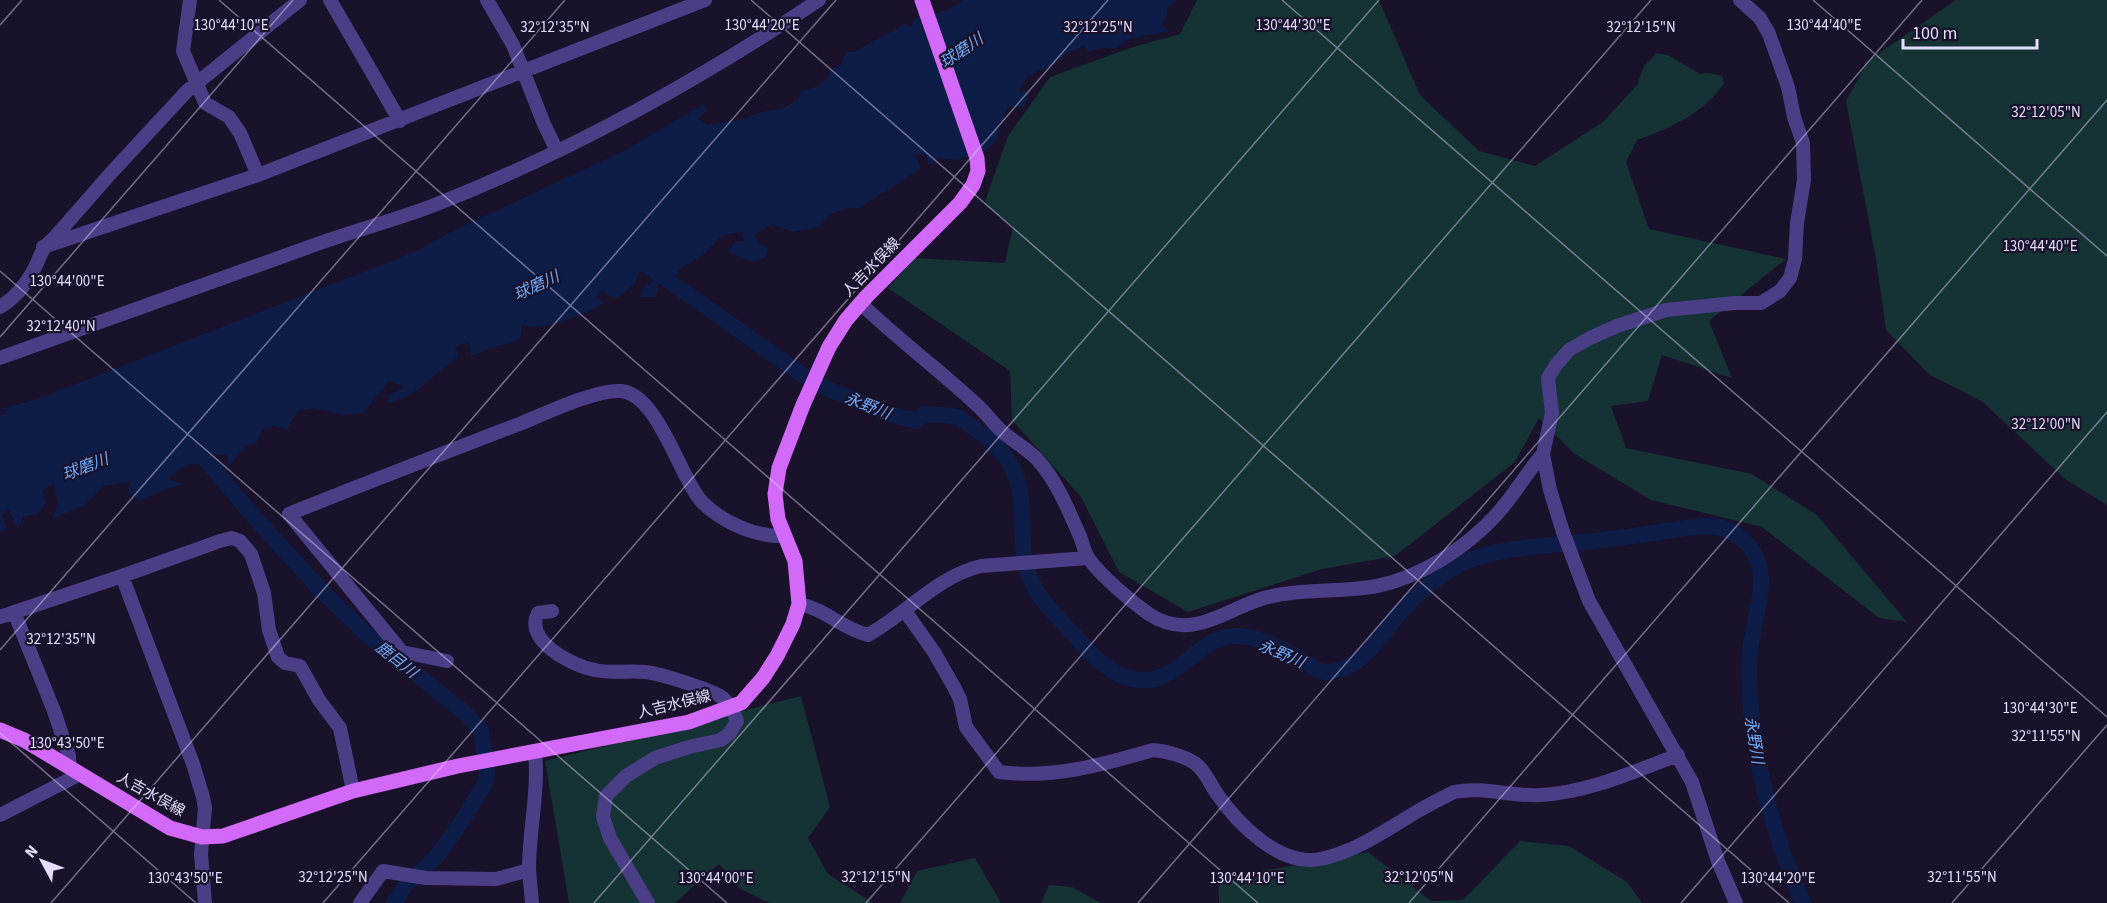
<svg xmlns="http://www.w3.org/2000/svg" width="2107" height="903" font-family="'Source Sans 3','Noto Sans JP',sans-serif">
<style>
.green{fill:#153234}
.water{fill:#0e1d48}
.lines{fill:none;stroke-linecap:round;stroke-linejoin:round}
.river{stroke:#0e1d48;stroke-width:16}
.minor{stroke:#4a3f87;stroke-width:14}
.major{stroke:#d269f9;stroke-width:15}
.ticks{fill:none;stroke:#e4ddfe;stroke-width:1.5;stroke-opacity:0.45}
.labels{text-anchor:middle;stroke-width:4.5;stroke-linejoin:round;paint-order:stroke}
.street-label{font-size:15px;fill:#e4ddfe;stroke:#19122a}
.water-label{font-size:16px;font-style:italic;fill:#6fabf9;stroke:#19122a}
.ticks-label{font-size:15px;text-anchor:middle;fill:#e4ddfe;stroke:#19122a;stroke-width:4.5;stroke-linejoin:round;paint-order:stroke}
</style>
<rect width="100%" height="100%" fill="#19122a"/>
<path class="green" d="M1197 0H1379L1420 95 1479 151 1535 166 1603 122 1637 85 1644 66 1657 53 1668 55 1700 74 1708 73 1722 76 1724 83C1704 114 1670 128 1637 140L1626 162 1649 229 1786 259 1709 321 1732 378 1662 355 1648 401 1611 406 1626 448 1752 474 1817 515 1907 622 1879 618 1762 527 1651 500 1575 454 1539 418 1515 462 1395 556 1322 569 1188 612 1119 572 1081 497 1012 420 1010 371 888 288 915 258 1005 263 1013 226 984 204 1008 136 1050 77 1133 47 1180 34Z
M1956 0H2107V505L2065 479 1983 402 1930 375 1886 330 1876 259 1846 101 1868 61Z
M801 696 830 807 808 838 828 874 873 903H769L739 888 719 864 675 903H569L545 761Z
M1520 841 1569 846 1627 882 1642 903H1219L1218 879 1368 852 1431 901 1463 900Z
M975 858 1001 903H900L917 871Z
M1049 885 1072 887 1101 903H1041Z"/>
<path class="water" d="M962 0H1177L1167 9V15L1162 24 1169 31 1129 39 1116 48H1101L1090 52 1084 46 1068 53 1046 69 1038 70 1026 78 1019 91 1028 92 1025 106 1008 108 1000 125 998 138 986 150 957 160 938 158 929 166 926 154 915 155 921 169 859 208H848L830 214 819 227 793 232 772 224 755 235 758 244 768 247 766 257 753 262 728 252 735 242 744 241 743 232 723 235 703 255 681 268 678 273 658 285 656 297H640L644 287 651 284 657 270 639 272 635 284 618 297 609 296 602 290 596 297 604 303C583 315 545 332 522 325L520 340 493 347 471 356 469 342 455 347 459 356C433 374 419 396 388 403L390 394 405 387 389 381 363 413 343 415 314 408 298 411 287 429 274 426 263 429 256 443 247 445 227 468 228 455 209 454 204 465C190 461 177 468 169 479L183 484 163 490 139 501 128 493 130 482 103 486 84 506 53 518 58 503 54 484 42 491 46 503 38 514 24 516 18 528 8 509 2 515 7 529 0 533V416L8 410 0 409 35 400 99 375 412 253 455 230 624 151 704 104 707 111 698 119 707 125 744 119 761 112 781 109 798 100 801 91 816 87 828 78 830 71 842 64 846 52H854L905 24 911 27 915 18C931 14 950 12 962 0Z"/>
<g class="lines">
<path class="river" d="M635 257 814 383 885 413 916 421 924 414C935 415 950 414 960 418 964 420 967 424 971 426 994 442 1012 457 1019 486 1026 517 1018 549 1030 578 1038 599 1059 618 1074 635 1088 650 1103 668 1123 676 1177 697 1193 633 1239 636 1259 637 1281 648 1299 658 1306 663 1315 670 1324 672 1330 673 1339 670 1345 668 1369 658 1383 631 1400 613 1415 596 1435 579 1455 567 1495 544 1564 546 1609 539 1628 537 1647 534 1666 531 1682 529 1699 524 1716 527 1732 529 1747 540 1755 555 1770 580 1752 625 1750 653 1745 735 1770 828 1803 903
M192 443 255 518 318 587 365 633 465 713 481 730 487 771 486 782 462 821 437 856 406 885 394 903"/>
<path class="minor" d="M190 0 183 51 205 103 229 117 240 133 258 175
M330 0 400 121
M487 0 513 45 544 124 557 151
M43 247 258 175 705 0
M860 303C898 339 939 370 977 405 987 414 995 426 1005 434 1016 443 1027 449 1037 459 1056 480 1068 509 1079 534 1083 542 1084 553 1089 559 1101 576 1132 602 1149 614 1191 642 1224 610 1264 598 1301 588 1339 593 1377 586 1421 577 1466 548 1496 515 1514 496 1526 473 1543 454
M0 307C15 298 25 286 33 271 42 256 39 250 54 238L111 173 187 91 300 0
M0 358C106 320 213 282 320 243 357 230 395 220 432 206 568 153 698 81 819 0
M122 576 193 764 203 797 205 808 201 854 205 903
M799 604C825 609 843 629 868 635 906 614 938 576 981 566L1087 558
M552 611 538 613C523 641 573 666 595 670 611 674 628 670 645 672 658 673 713 690 723 698 731 705 733 711 737 721L730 733 721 740 689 747 655 758 626 776 606 796 603 817 610 838 648 903
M905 611 934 652 954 687 960 699 966 727 999 772C1052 779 1102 765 1153 750 1166 751 1185 756 1196 764 1206 772 1210 784 1217 794 1238 824 1280 867 1320 859 1356 852 1387 829 1418 811 1430 804 1442 798 1454 792 1483 786 1512 797 1541 795 1589 792 1633 772 1678 755
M14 612 54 711 69 756 70 768
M0 617 122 576 220 541 232 538 240 541 251 554 264 593 269 630 278 657 285 663 300 666 319 700 340 728 353 791
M447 661 402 652 289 514C366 483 444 453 522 423 546 413 597 389 621 391 658 394 680 478 702 502 722 522 755 537 784 536
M0 815 80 774
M529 870 532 903
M360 903 383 871 426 878 496 879 529 870C529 830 539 791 535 751
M1736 903 1718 861 1692 782 1589 601 1563 532 1550 490 1543 454 1552 413 1548 378 1556 365 1569 350 1590 338 1617 326 1666 310 1735 303H1761L1780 291 1790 278 1795 259 1797 223 1804 180 1803 143 1794 117 1788 87 1769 34 1760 18 1740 0"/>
<path class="major" d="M0 730 24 740 170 828 202 837 223 836 353 791 458 766 689 722 741 703 763 678 777 656 793 624 799 604 795 561 778 519 775 494 779 468 803 405 829 347 846 320 866 297 960 203 973 185 978 171 977 158 922 0"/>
</g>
<path class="ticks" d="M219 0 1258 903M751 0 1789 903M1282 0 2107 717M1813 0 2107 256M0 25 22 0M0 271 727 903M0 337 293 0M0 650 565 0M0 733 196 903M51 903 836 0M323 903 1108 0M594 903 1379 0M866 903 1651 0M1138 903 1922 0M1409 903 2107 100M1681 903 2107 412M1952 903 2107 725"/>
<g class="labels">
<g class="street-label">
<text transform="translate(871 267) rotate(-46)" y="5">人吉水俣線</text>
<text transform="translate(674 704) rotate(-14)" y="5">人吉水俣線</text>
<text transform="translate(151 794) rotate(29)" y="5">人吉水俣線</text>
</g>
<g class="water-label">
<text transform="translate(961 50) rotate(-34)" y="6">球磨川</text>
<text transform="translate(536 285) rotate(-25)" y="6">球磨川</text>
<text transform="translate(868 405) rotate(21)" y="6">永野川</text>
<text transform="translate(85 466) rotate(-21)" y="6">球磨川</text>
<text transform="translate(1282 653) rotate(23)" y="6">永野川</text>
<text transform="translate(397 659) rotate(38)" y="6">鹿目川</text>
<text transform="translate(1755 740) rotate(81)" y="6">永野川</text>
</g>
</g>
<g class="ticks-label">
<text x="231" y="30">130°44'10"E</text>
<text x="762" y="30">130°44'20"E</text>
<text x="1824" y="30">130°44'40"E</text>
<text x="1293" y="30">130°44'30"E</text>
<text x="555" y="32">32°12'35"N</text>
<text x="1098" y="32">32°12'25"N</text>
<text x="1641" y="32">32°12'15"N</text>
<text x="2046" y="117">32°12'05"N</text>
<text x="2040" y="251">130°44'40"E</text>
<text x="67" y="286">130°44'00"E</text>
<text x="61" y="331">32°12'40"N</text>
<text x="2046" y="429">32°12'00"N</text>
<text x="61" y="644">32°12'35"N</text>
<text x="2040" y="713">130°44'30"E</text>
<text x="2046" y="741">32°11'55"N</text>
<text x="67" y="748">130°43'50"E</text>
<text x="333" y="882">32°12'25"N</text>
<text x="876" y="882">32°12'15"N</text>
<text x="1419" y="882">32°12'05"N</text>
<text x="1962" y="882">32°11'55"N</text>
<text x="185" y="883">130°43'50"E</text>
<text x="716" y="883">130°44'00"E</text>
<text x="1247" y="883">130°44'10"E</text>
<text x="1778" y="883">130°44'20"E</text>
</g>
<g transform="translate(42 861) rotate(311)" stroke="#19122a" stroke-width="4.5" paint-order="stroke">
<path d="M0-4.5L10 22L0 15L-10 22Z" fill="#e4ddfe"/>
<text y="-9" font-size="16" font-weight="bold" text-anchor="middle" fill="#e4ddfe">N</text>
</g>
<path d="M1903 39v9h134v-9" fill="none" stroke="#e4ddfe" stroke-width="3"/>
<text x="1912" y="39" font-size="18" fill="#e4ddfe" stroke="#19122a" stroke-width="4.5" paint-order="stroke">100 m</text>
</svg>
